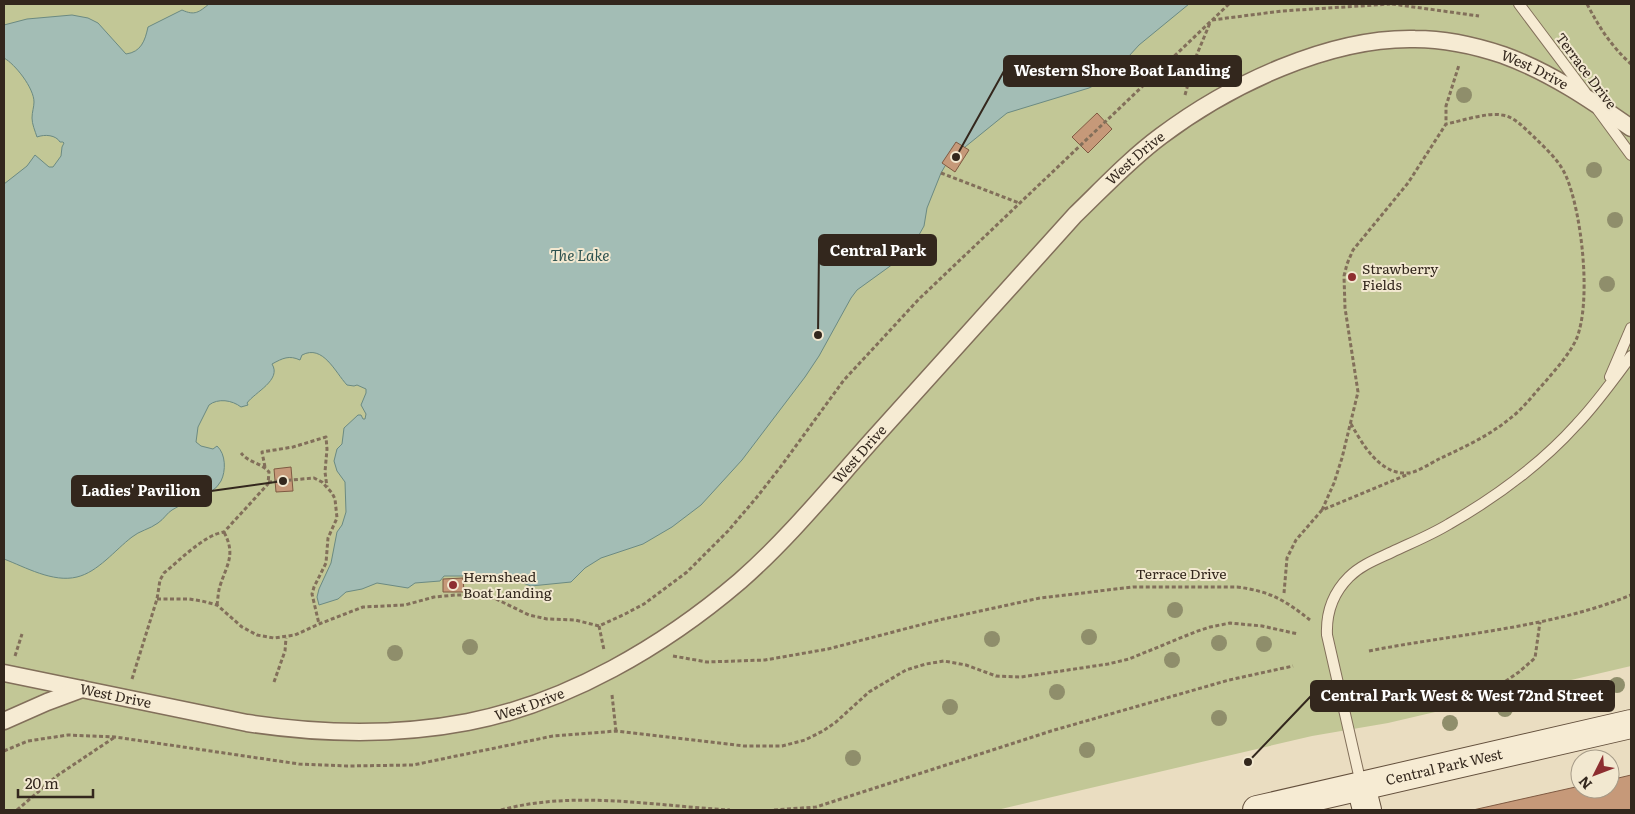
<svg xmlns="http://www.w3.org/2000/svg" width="1635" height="814" font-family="Literata,serif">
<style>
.green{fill:#c2c796}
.water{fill:#a3bdb5;stroke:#6b8a82}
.building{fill:#c69979;stroke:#7f5a42}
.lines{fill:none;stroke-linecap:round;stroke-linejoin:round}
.service-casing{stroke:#826f5a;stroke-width:12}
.pedestrian-casing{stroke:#826f5a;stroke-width:19}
.secondary-casing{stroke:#64503d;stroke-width:30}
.path{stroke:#826f5a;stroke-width:3;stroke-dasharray:4 2.5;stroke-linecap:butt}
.service{stroke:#f6ebd3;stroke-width:10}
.pedestrian{stroke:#f6ebd3;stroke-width:16}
.secondary{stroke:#f6ebd3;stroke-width:28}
.tree{fill:#8f8e6b}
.poi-dot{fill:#8d2e30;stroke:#f2e8d0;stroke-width:2}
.labels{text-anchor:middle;stroke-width:4;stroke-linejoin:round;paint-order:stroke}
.street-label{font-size:14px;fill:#33271d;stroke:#f2e8d0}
.poi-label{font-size:14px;fill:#33271d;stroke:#f2e8d0;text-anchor:start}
.water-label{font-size:15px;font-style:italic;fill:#2d524f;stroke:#f2e8d0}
.leader{fill:none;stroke:#33271d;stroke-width:2}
.callout-dot{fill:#33271d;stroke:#f2e8d0;stroke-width:2}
.callout{fill:#33271d;stroke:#33271d;stroke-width:2}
.callout-label{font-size:15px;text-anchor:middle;font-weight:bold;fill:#fff}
</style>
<rect width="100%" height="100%" fill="#eaddc1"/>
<path class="green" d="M4 4H1631V666L1388 723 1312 736 997 810H4Z"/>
<path class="water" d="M209 4H1189L1139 45 1109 78 1089 88 1007 113 965 147 945 166 941 173 927 208 924 226 915 242 893 264 857 290 851 298 819 356 805 377 742 460 701 505 672 527 643 544 601 558 585 568 571 582 531 586 515 580 496 583 487 580 473 581 464 576H444L440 581 415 583 408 588 377 583 362 589 346 592 338 599 319 605 317 597 319 589 331 563 337 532 342 525 346 512 345 482 337 471 334 461 337 449 342 444 344 428 358 415H361L363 419H365L366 414 361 405 366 393V389L357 385 354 386 347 385C335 372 323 344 302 355L300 360C289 355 283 358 272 364 282 380 255 392 247 403L248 405 241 407C232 400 218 398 209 405L198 427 196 442 201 446 213 449 217 446C226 454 226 471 221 481 212 498 187 500 172 510 167 513 164 519 158 523 150 529 139 531 132 537 115 550 98 572 77 577 53 583 25 567 4 559V184L27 166 35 155 49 167H53L61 156 62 147 64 143 63 142H60C56 135 45 134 37 137 35 131 32 124 32 118 32 112 34 107 34 102 34 88 15 64 4 58V25L27 19 72 15 88 18 98 23 126 54C141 52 145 41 148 27L182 10C195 16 199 12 209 4Z"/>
<path class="building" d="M1097 113 1112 129 1088 153 1072 137Z
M956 142 969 150 955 172 942 163Z
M291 467 293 491 276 492 274 469Z
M463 578 464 592H443V579Z
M1631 775V810H1473L1580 786V789H1610V780Z"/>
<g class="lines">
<defs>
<path id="service" d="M1519 4 1585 92
M1598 110 1631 155
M1610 377 1631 328
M1361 784 1327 635C1326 613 1333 593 1349 577 1361 565 1377 559 1392 552 1411 543 1431 535 1449 524 1496 497 1541 464 1577 424 1597 403 1614 379 1631 356"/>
<g id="pedestrian">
<path id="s1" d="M4 673 247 723C319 734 395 736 468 722 567 703 664 646 740 581 789 538 831 486 874 438 941 364 1008 289 1075 215 1103 188 1130 159 1161 136 1229 85 1329 37 1415 39 1444 39 1476 46 1503 55 1550 72 1591 100 1631 128"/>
<path d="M4 721 47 702 82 689"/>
</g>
<g id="secondary">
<path d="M1361 786 1367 810"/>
<path id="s2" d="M1257 810 1631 724"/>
</g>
</defs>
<use href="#service" class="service-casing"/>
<use href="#pedestrian" class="pedestrian-casing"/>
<use href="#secondary" class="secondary-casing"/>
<path class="path" d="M1392 4 1479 16
M1587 4C1599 27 1611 46 1631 64
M1212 20 1282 11 1390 4
M1185 95 1195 59 1210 23
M941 173 1019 203
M1351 424C1363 445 1380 475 1408 473 1416 473 1431 463 1439 459 1462 448 1487 437 1508 420 1522 410 1533 395 1545 382 1556 369 1568 356 1576 340 1592 303 1582 213 1566 176 1559 160 1545 148 1533 136 1523 127 1515 117 1502 115 1488 112 1461 121 1446 124
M265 467 262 452 293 447 326 437 327 449 325 472 327 487
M268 482 314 478 322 482 332 493 335 499 337 518 328 538 326 563 314 587 312 594 319 624
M1322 510 1334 483 1342 458 1358 392 1345 308 1344 276 1347 264 1353 250 1408 183 1446 124V106L1459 65
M1284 593 1287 558 1296 540 1322 510 1409 474
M157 599H189L202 601 217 605 242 627 257 635 274 638 295 635 319 624 363 607 405 605 434 597 455 595H476L496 599 529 615 547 619 575 620 599 626 625 614 644 604 687 572 728 531 757 497 782 465 844 380 919 299 1229 4
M217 605C218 599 218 592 220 586 227 564 236 555 224 532
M599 626 604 650
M1369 651C1454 634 1552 628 1631 595
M15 656 22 634
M673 656 707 662 765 660 828 649 939 620 1040 598 1133 587H1237C1269 591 1285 600 1310 620
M132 679 157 599 160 580 164 573C180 560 204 535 224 532L268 484 269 472C262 463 249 463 241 453
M274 682 285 651 286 638
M612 695 616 731
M1374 708 1398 704 1413 707 1470 696 1497 687 1519 672 1535 658 1540 622
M4 751 28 741 68 735 115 737 299 764 347 766 413 765 553 736 616 731 744 746H782L805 740 823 731 836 722 869 692 906 670 926 664 944 661 966 665 996 676 1021 677 1108 664 1129 659 1195 632 1210 627 1230 623 1262 626 1298 634
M17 810 58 775 115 737
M501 810C574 790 656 806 730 810
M774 810 816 807 1051 731 1229 680 1293 666"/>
<use href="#service" class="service"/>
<use href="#pedestrian" class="pedestrian"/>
<use href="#secondary" class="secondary"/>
</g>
<g class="tree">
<circle cx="1464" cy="95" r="8"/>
<circle cx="1594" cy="170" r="8"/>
<circle cx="1615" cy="220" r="8"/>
<circle cx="1607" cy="284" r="8"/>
<circle cx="1175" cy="610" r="8"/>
<circle cx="1089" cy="637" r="8"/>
<circle cx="992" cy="639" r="8"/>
<circle cx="1219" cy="643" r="8"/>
<circle cx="1264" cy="644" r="8"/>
<circle cx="470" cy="647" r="8"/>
<circle cx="395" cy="653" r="8"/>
<circle cx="1172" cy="660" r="8"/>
<circle cx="1617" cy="685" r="8"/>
<circle cx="1057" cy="692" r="8"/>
<circle cx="950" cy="707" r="8"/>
<circle cx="1505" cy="709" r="8"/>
<circle cx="1219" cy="718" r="8"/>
<circle cx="1450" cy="723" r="8"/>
<circle cx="1087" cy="750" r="8"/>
<circle cx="853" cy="758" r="8"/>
</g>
<g class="poi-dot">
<circle cx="1352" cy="277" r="5"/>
<circle cx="453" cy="585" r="5"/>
</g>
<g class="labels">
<g class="street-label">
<text dy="5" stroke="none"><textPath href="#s1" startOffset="1794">West Drive</textPath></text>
<text transform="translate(1586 71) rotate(53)" y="5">Terrace Drive</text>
<text dy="5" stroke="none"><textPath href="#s1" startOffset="1359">West Drive</textPath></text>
<text dy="5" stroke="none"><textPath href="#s1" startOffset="954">West Drive</textPath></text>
<text x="1181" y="579">Terrace Drive</text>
<text dy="5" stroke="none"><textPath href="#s1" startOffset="114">West Drive</textPath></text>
<text dy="5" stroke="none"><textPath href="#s1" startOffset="534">West Drive</textPath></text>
<text dy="5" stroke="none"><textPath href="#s2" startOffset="192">Central Park West</textPath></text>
</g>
<g class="poi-label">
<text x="1362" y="274">Strawberry<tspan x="1362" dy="16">Fields</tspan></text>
<text x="463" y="582">Hernshead<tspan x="463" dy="16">Boat Landing</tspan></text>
</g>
<g class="water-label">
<text x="580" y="261">The Lake</text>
</g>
</g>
<path class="leader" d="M956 157L1004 71M818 335L819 250M283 481L211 491M1248 762L1311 696"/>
<g class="callout-dot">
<circle cx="956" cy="157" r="5"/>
<circle cx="818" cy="335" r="5"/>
<circle cx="283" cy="481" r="5"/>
<circle cx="1248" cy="762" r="5"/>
</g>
<g class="callout">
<rect x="1004" y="56" width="237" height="30" rx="5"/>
<rect x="819" y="235" width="117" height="30" rx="5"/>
<rect x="72" y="476" width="139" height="30" rx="5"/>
<rect x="1311" y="681" width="303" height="30" rx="5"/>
</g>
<g class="callout-label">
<text x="1122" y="76">Western Shore Boat Landing</text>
<text x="878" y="256">Central Park</text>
<text x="141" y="496">Ladies' Pavilion</text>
<text x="1462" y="701">Central Park West &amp; West 72nd Street</text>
</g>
<rect width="1635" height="814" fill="none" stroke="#33271d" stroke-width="10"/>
<g transform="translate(1595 774) rotate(228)"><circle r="24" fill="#f2e8d0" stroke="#a69b88"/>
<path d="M0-4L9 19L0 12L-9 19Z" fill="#8d2e30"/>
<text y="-8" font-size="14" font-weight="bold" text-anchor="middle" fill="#33271d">N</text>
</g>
<path d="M18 789v8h75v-8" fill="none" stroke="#33271d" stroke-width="2.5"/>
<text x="25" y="789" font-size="15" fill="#33271d" stroke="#f2e8d0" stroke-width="4" paint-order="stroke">20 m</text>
</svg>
